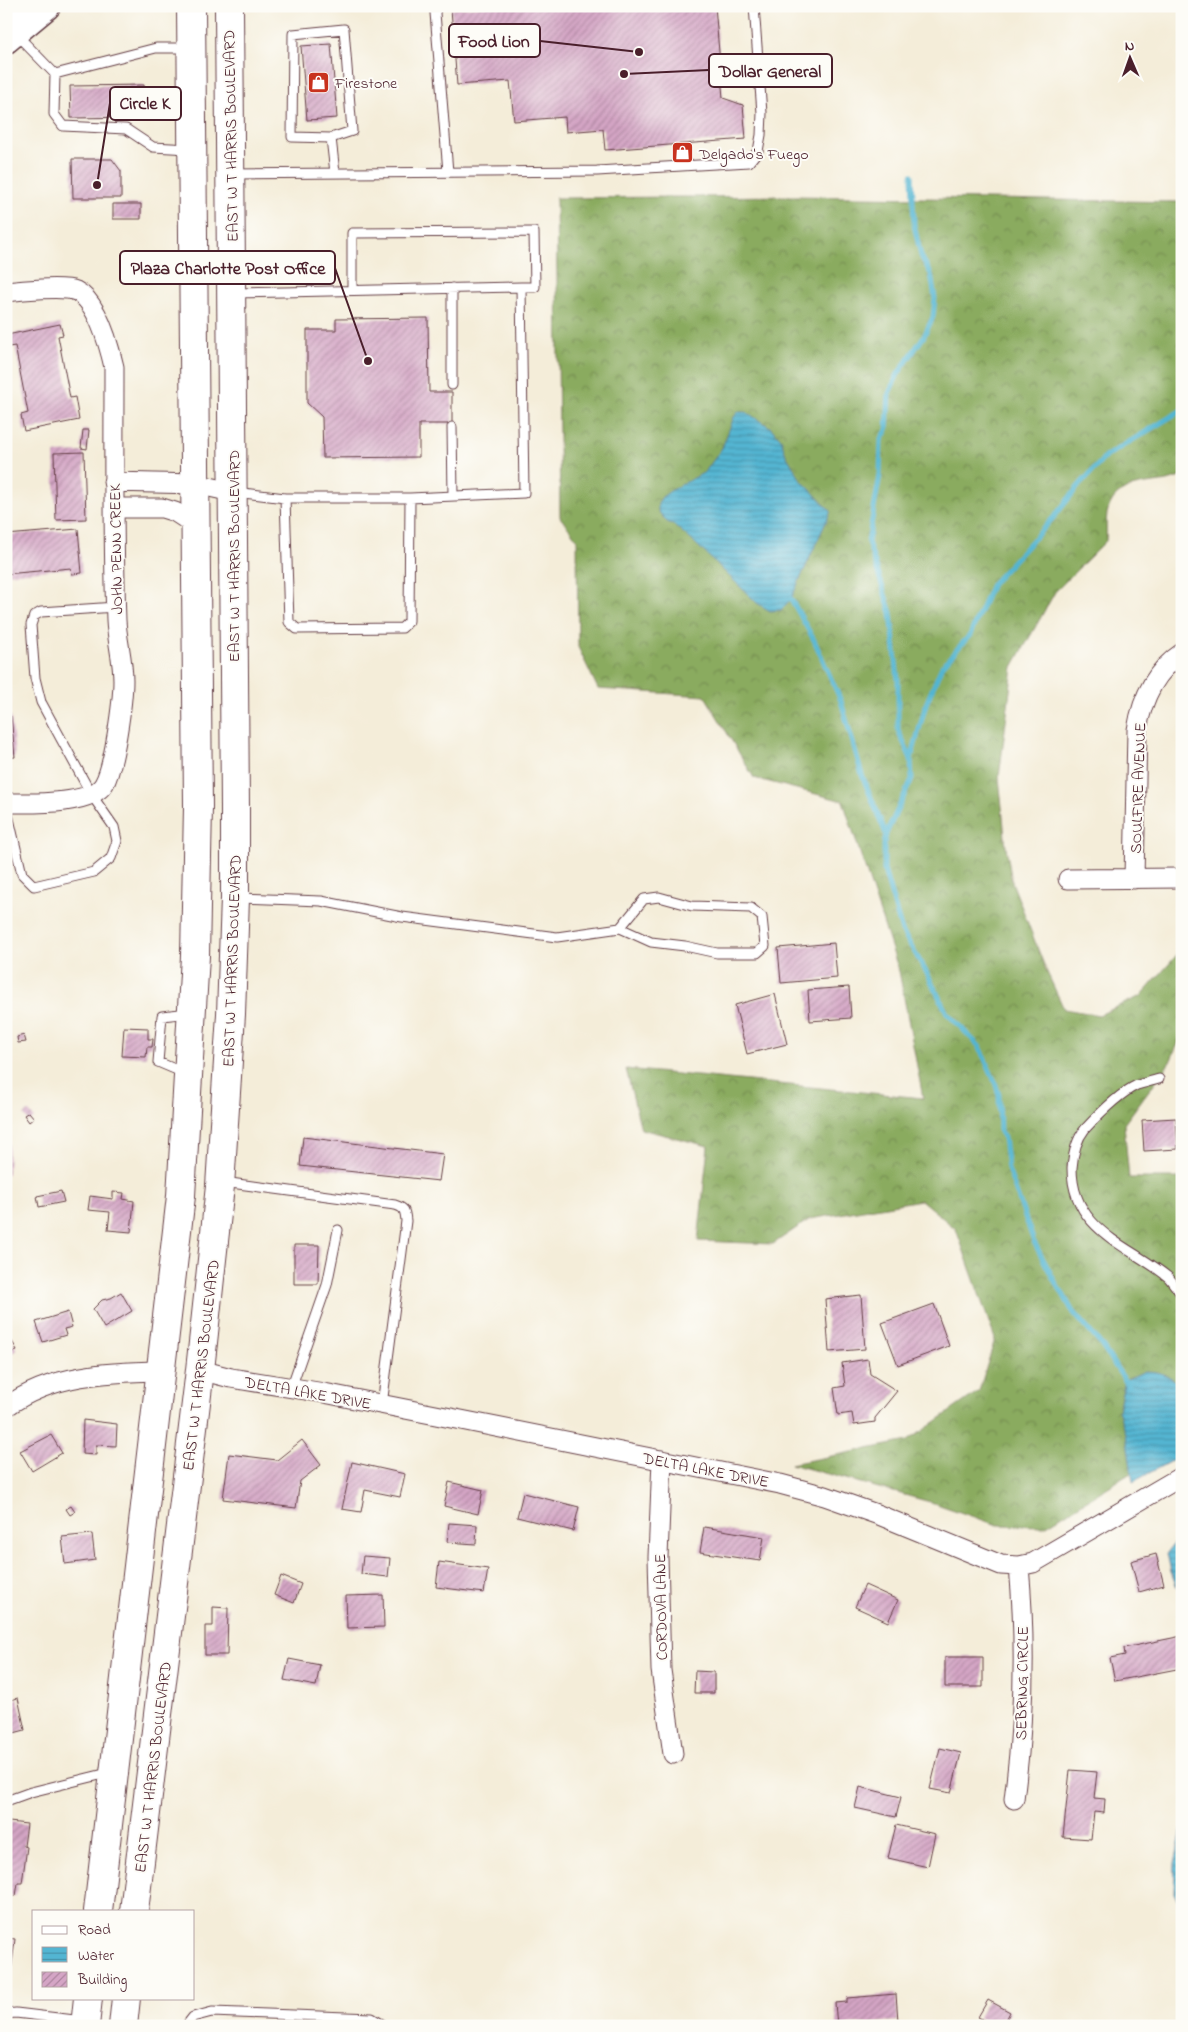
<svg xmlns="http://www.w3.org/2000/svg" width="1188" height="2032" font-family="'Indie Flower',sans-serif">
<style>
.forest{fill:url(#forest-crowns);stroke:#6a6545}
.water{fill:url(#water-rules);stroke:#4e6a7e}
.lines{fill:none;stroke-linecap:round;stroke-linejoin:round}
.stream{stroke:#53b5d2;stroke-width:5}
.building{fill:url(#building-hatch)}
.lane-casing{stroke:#643e45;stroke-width:11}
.street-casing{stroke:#643e45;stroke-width:21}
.secondary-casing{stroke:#643e45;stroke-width:29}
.primary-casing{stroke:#643e45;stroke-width:30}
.lane{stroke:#fff;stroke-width:9}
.street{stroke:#fff;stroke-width:19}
.secondary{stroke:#fff;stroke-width:26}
.primary{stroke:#fff;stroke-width:28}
.labels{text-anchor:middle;stroke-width:4;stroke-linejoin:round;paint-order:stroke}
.poi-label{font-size:16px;fill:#4a1f2b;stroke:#fdfcf7;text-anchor:start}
.street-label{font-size:16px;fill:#4a1f2b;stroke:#fdfcf7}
.leader{fill:none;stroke:#4a1f2b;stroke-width:2}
.callout-dot{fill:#4a1f2b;stroke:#fdfcf7;stroke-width:2}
.callout{fill:#fdfcf7;stroke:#4a1f2b;stroke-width:2}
.callout-label{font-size:18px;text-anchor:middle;font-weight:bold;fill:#4a1f2b}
</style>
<defs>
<pattern id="forest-crowns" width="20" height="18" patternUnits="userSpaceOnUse" patternTransform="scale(1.25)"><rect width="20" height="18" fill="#8aab5f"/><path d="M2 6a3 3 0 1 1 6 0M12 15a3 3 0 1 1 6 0" fill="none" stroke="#738b4f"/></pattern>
<pattern id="water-rules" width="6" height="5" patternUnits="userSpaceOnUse" patternTransform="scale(1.25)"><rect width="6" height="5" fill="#53b5d2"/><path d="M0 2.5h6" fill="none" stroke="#4793ab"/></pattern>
<pattern id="building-hatch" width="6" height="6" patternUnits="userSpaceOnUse" patternTransform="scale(1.25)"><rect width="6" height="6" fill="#d4a5c5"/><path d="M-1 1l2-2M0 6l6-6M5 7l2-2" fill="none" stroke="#ae86a0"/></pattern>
</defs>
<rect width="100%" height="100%" fill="#fdfcf7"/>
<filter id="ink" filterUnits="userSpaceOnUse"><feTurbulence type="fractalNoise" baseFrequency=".02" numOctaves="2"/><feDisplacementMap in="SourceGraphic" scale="10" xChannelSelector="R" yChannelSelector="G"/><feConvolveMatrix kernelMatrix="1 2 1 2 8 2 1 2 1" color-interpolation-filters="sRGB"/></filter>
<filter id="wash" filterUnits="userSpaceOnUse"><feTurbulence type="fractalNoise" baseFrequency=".0096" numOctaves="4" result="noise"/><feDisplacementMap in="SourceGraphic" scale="20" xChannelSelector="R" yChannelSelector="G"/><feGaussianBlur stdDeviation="1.12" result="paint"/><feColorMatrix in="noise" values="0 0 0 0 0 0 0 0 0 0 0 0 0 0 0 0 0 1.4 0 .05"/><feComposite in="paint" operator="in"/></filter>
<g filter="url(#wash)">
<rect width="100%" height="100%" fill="#f4edd9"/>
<path class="forest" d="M796 196 1182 202V476C1156 489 1119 476 1108 510 1105 518 1107 532 1106 541L1055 592 1013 667 999 777 1006 847 1012 882 1046 970 1064 1009 1099 1015 1141 996 1176 956 1182 943V1035L1170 1062 1124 1124 1129 1178H1182V1447L1139 1468 1045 1526 997 1525 934 1503 791 1464 908 1441 979 1391 995 1339 956 1229 921 1200 810 1219 773 1244 698 1241 708 1146 641 1129 626 1069 923 1098 899 971 843 801 754 778 705 696 598 689 578 647 577 539 560 517 556 198Z"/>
<path class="water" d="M738 412H746L770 427 781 439 786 455 801 480 831 511 791 599 781 610 770 611 757 603 696 544 673 524 668 523 658 511V503L662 497 673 489 705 472 722 448 734 417Z
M1145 1371C1160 1371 1172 1376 1182 1387V1455L1133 1482 1126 1434 1118 1410 1125 1380Z
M1182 1532V1600L1171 1572 1167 1553Z
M1182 1829V1908L1174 1893 1175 1863Z"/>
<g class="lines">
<path class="stream" d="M791 599 814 640 841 701 862 775 886 834
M911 759 898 730V680L891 613 868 542 880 475 881 440 887 430 889 393 898 374 924 336 933 317 935 298 931 274 921 256 914 225 912 175
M1128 1385 1099 1342 1073 1312 1063 1294 1059 1289 1034 1242 1008 1169 1004 1138 1000 1132 999 1095 995 1082 979 1046 947 1013 928 975 902 931 884 870V845L886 834 912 779 911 759 926 704 942 666 970 635 992 584 1054 517 1077 488 1106 456 1182 410"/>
</g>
<g id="blocks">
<path class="building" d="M483 6H715L723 98 743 105 746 139 605 150 603 129 566 132 565 117 514 121 510 81 457 85 451 9Z
M331 44 337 118 307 120 301 46Z
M144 85 145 117 71 118 70 86Z
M72 159H112L121 171V198H73Z
M113 204H141V219H113Z
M428 318 429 392H452V424H419V457L323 458 322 417 307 403V330H336V319Z
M60 324 63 335 58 336 70 398 75 397 79 420 24 431 21 415 28 413 15 346 9 347 7 335Z
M83 430H89L87 449 81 448Z
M84 452 86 519 56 520 54 453Z
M78 529 82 573 72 574 71 568 6 574V535Z
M6 716H11L15 757 6 758Z
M834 943 837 978 781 983 778 948Z
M849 987 851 1018 810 1021 808 990Z
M775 994 787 1044 747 1054 735 1005Z
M124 1027 148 1028V1039H153L152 1047H147L146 1057 122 1056Z
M24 1035 26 1042 18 1043 17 1037Z
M29 1112 34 1118 29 1122 24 1115Z
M1176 1118 1178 1149 1144 1151 1142 1120Z
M303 1137 443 1154 439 1181 300 1166Z
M6 1140 9 1141 8 1174H6Z
M61 1191 64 1202 39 1207 37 1196Z
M113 1192 124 1193 123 1199 134 1201 131 1232 108 1230 110 1212 88 1210 90 1196 113 1199Z
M294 1245H319L318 1284H294Z
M121 1292 132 1311 104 1328 93 1309 102 1300 111 1298Z
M861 1295 865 1349 829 1352 825 1299Z
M934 1304 949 1346 898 1365 882 1323Z
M68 1312 72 1327 64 1329 66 1335 43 1342 36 1322Z
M6 1331 17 1350 6 1356Z
M868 1359 870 1374 897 1391 875 1418V1422L854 1425 852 1413 838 1415 834 1388 845 1386 842 1363Z
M83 1420 117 1424 116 1446 96 1445V1455L82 1454Z
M51 1435 62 1453 32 1471 20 1451Z
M302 1440 321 1465 300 1481 296 1508 223 1499 229 1454 277 1460Z
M352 1462 405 1474 400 1497 365 1490 361 1512 342 1509Z
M449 1482 483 1490 478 1514 444 1506Z
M523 1493 579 1507 573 1531 517 1517Z
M71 1506 75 1512 70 1515 66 1509Z
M449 1523 477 1525 476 1544 447 1542Z
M704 1527 764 1537 760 1561 700 1552Z
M92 1534 95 1560 65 1564 62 1537Z
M1156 1554 1164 1585 1139 1592 1131 1561Z
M363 1556 390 1558 388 1577 361 1574Z
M439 1562 488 1569 484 1593 436 1587Z
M281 1576 301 1584 294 1603 274 1595Z
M865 1585 898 1600 888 1622 855 1607Z
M383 1595 384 1627 347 1628 346 1596Z
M213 1607 228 1608 227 1655H205V1626H213Z
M1182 1636V1668L1115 1681 1110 1658 1125 1655 1124 1648Z
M945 1657H983V1687H945Z
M289 1659 320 1665 316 1686 284 1680Z
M695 1671 714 1672V1693H694Z
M18 1698 25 1730 6 1735V1701Z
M940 1748 961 1753 951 1793 930 1789Z
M1070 1770 1097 1772 1094 1798 1105 1799 1104 1813 1094 1812 1091 1839 1063 1837Z
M860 1787 901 1797 896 1817 855 1808Z
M9 1822 27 1824 24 1846 27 1847 22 1883H18L16 1896 6 1895V1842Z
M896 1825 935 1834 928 1867 888 1858Z
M6 1938 15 1939 10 1981 6 1980Z
M896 1994 898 2021 837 2026 835 2003 847 2002V1998Z
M988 2000 1010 2012 1003 2026H986L988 2022 978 2017Z"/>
</g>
</g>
<g filter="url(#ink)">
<use href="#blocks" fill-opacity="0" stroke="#643e45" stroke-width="1"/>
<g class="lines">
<defs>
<path id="lane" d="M437 6 435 13 448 172
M16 34 55 74 156 48H188
M55 74 54 114 63 126 126 129 153 147 189 149
M331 138 352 131 344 29 293 34 292 137 331 138 335 173
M232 174 597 171 749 162 758 151 761 135 762 113 754 6
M452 288V385
M352 290V233L534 232 535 287H521
M233 293 521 287 524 493 410 498H285L235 492
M452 427 453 496
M285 498 289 622 297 629 402 628 409 621 410 498
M6 806 22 874 34 886 94 872 111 858 117 841 114 827 91 794 41 702 35 678 31 625 34 616 41 612 116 607
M238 898 321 901 402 917 557 937 620 928 644 899 659 897 692 906 751 908 762 917 765 946 757 953H717L685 946 651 942 620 928
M184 1073 158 1062 162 1016 189 1013
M1159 1079C1152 1081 1144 1083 1137 1085 1120 1093 1098 1115 1085 1129 1076 1140 1073 1154 1072 1168 1072 1231 1129 1245 1168 1277 1173 1282 1177 1289 1182 1295
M223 1182 395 1205C405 1208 405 1211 406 1221L382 1405
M291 1388 327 1285 338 1230
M6 1801 31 1792 112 1772
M6 2014 16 2013 83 2021
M186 2026 193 2017 212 2012 372 2018 385 2026"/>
<path id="street" d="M6 292C21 290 64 286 76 291 97 301 109 345 114 367 114 451 113 536 116 620 117 640 123 660 123 680 123 701 114 767 104 784 91 806 29 803 6 803
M113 482 196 484 232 492
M114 508H162L175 512 195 525
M1068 879 1182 878
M1134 879 1137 730C1142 699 1155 671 1182 653
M200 1370 231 1378 324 1393 451 1418 780 1484 825 1496 879 1515 1001 1565 1019 1566 1033 1563 1182 1476
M6 1407C52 1374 107 1372 161 1371
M662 1460 658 1557 661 1670 673 1754
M1014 1799C1024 1722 1026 1643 1019 1566"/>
<path id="secondary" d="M6 11 11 6
M6 40 47 6"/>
<path id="primary" d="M98 1911 181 1196 195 956 198 806 191 6
M134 1911 200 1370 220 1186 231 1014 235 898V809L229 6
M85 2026 88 1998
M123 2026 126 1998"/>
</defs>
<use href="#lane" class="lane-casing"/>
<use href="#street" class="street-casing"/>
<use href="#secondary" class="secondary-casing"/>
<use href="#primary" class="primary-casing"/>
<use href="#lane" class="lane"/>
<use href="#street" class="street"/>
<use href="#secondary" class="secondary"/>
<use href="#primary" class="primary"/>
</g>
</g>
<defs>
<symbol id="shop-square" viewBox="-11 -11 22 22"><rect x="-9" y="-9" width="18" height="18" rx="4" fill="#c8321e" stroke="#fdfcf7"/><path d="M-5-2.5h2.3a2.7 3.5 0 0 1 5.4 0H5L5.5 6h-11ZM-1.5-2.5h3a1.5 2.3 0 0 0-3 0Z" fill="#fff"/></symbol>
</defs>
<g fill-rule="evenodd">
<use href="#shop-square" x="306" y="70" width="25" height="25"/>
<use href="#shop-square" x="670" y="140" width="25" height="25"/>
</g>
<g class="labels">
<g class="poi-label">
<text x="335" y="88">Firestone</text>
<text x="699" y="159">Delgado's Fuego</text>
</g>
<g class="street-label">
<text transform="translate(230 136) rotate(-91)" y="6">EAST W T HARRIS BOULEVARD</text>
<text transform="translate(115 549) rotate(-91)" y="6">JOHN PENN CREEK</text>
<text transform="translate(233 556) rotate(-90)" y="6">EAST W T HARRIS BOULEVARD</text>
<text transform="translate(1137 788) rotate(-88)" y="6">SOULFIRE AVENUE</text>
<text transform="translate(231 961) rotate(-88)" y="6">EAST W T HARRIS BOULEVARD</text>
<text transform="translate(200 1365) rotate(-83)" y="6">EAST W T HARRIS BOULEVARD</text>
<text transform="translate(308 1392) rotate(10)" y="6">DELTA LAKE DRIVE</text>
<text transform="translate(706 1469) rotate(11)" y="6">DELTA LAKE DRIVE</text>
<text transform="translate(660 1607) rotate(-91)" y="6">CORDOVA LANE</text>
<text transform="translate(1021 1683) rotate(-89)" y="6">SEBRING CIRCLE</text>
<text transform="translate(152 1767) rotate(-83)" y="6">EAST W T HARRIS BOULEVARD</text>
</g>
</g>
<path class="leader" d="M639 52L540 41M624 74L709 70M97 185L110 103M368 361L335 268"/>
<g class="callout-dot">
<circle cx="639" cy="52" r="5"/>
<circle cx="624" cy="74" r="5"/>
<circle cx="97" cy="185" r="5"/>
<circle cx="368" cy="361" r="5"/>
</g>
<g class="callout">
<rect x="449" y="24" width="91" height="33" rx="5"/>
<rect x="709" y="54" width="123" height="33" rx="5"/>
<rect x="110" y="87" width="71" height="33" rx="5"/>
<rect x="120" y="251" width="215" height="33" rx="5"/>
</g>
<g class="callout-label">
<text x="494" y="47">Food Lion</text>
<text x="770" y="77">Dollar General</text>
<text x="145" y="109">Circle K</text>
<text x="228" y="274">Plaza Charlotte Post Office</text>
</g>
<rect width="1188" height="2032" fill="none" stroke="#fdfcf7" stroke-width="25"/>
<rect x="32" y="1910" width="162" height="90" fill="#fdfcf7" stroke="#b5a4a5"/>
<rect x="42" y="1926" width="25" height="8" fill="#ffffff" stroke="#b5a4a5"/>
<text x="78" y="1934" font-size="15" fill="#4a1f2b">Road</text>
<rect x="42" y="1947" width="25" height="15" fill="url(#water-rules)" stroke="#b5a4a5"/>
<text x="78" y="1960" font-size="15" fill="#4a1f2b">Water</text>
<rect x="42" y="1972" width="25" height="15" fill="url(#building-hatch)" stroke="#b5a4a5"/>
<text x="78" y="1984" font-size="15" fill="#4a1f2b">Building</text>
<g transform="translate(1130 58) rotate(358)" stroke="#fdfcf7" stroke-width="4" paint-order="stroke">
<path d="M0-4L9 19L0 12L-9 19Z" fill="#4a1f2b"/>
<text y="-8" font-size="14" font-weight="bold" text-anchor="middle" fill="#4a1f2b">N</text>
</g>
</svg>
